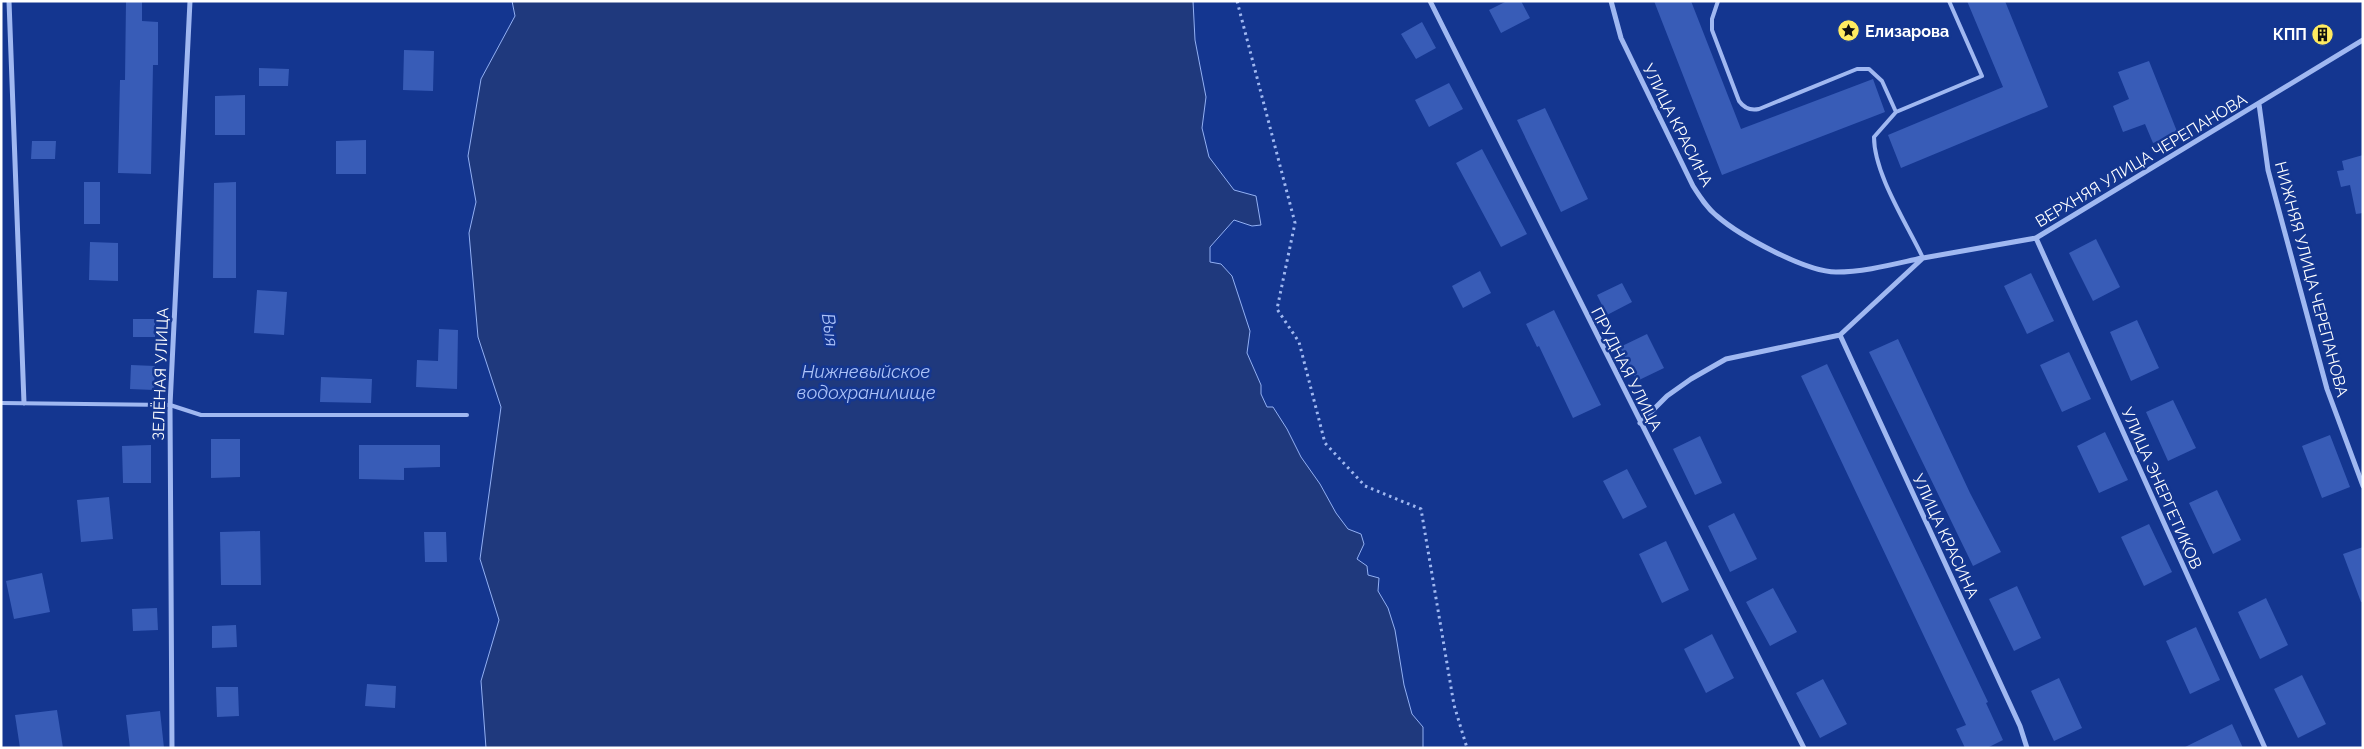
<svg xmlns="http://www.w3.org/2000/svg" width="2364" height="749" font-family="Raleway,sans-serif">
<style>
.water{fill:#1f397d;stroke:#92b0f4}
.building{fill:#385cb7}
.lines{fill:none;stroke-linecap:round;stroke-linejoin:round}
.path{stroke:#a0b8f1;stroke-width:3;stroke-dasharray:2.5 4;stroke-linecap:butt}
.service{stroke:#a0b8f1;stroke-width:4}
.minor{stroke:#a0b8f1;stroke-width:5}
.labels{text-anchor:middle;stroke-width:5;stroke-linejoin:round;paint-order:stroke}
.poi-label{font-size:16px;font-weight:bold;fill:#fff;stroke:#143690;text-anchor:start}
.street-label{font-size:16px;fill:#fff;stroke:#143690}
.water-label{font-size:18px;font-style:italic;fill:#acc2f8;stroke:#143690}
</style>
<rect width="100%" height="100%" fill="#143690"/>
<path class="water" d="M512 1H1193L1195 40 1206 97 1202 128 1209 157 1234 190 1256 196 1261 225 1252 226 1234 220 1210 247V262L1221 264 1232 276 1250 331 1247 353 1261 385V394L1267 407H1273L1287 429 1301 457 1320 484 1336 513 1348 529 1361 534 1364 544 1357 559 1367 566 1368 575 1379 578 1378 591 1388 608 1395 630 1404 685 1412 714 1423 727V748H486L481 681 499 620 480 559 501 407 478 337 469 233 476 202 468 156 481 79 515 16Z"/>
<path class="building" d="M126 1H142V21L158 22V65H153L151 174 118 173 120 80H125Z
M1507 1H1521L1530 18 1501 33 1489 10Z
M1654 1H1691L1741 129 1873 79 1885 112 1722 175Z
M1967 1H2005L2048 107 1901 168 1888 135 2003 87Z
M1422 22 1436 48 1416 59 1401 34Z
M404 50 434 51 433 91 403 90Z
M2149 61 2178 134 2153 143 2145 124 2123 132 2113 106 2129 99 2118 72Z
M259 68 289 69 288 86H259Z
M1449 83 1463 109 1429 127 1415 100Z
M245 95V135H215V96Z
M1545 108 1588 199 1561 212 1517 120Z
M366 140V174H336V141Z
M32 141H56L55 159H31Z
M1482 149 1527 234 1501 247 1456 163Z
M2363 155V213L2356 214 2350 185 2341 187 2337 171 2344 170 2342 161Z
M84 182H100V224H84Z
M236 182V278H213L214 183Z
M2096 239 2120 287 2093 301 2069 253Z
M90 242 118 243V281L89 280Z
M1480 271 1491 293 1463 308 1452 286Z
M2031 273 2054 321 2027 334 2004 286Z
M1622 283 1632 302 1607 315 1597 295Z
M257 290 287 292 284 335 254 333Z
M1554 310 1601 405 1573 418 1539 346 1537 347 1526 324Z
M133 319H155V337H133Z
M2137 320 2159 368 2131 381 2110 332Z
M439 329 458 330 457 389 416 387 417 360 438 361Z
M1647 334 1664 368 1637 381 1620 347Z
M1898 339 1970 493 2001 552 1973 566 1869 352Z
M2069 352 2091 399 2062 412 2040 365Z
M1827 364 1988 702 1986 703 2003 740 1987 748H1965L1956 729 1966 725 1801 376Z
M131 365 155 366 154 390 130 389Z
M321 377 372 379 371 403 320 402Z
M2173 400 2196 448 2168 461 2146 412Z
M2105 432 2128 480 2099 493 2077 446Z
M2330 435 2350 487 2322 498 2302 446Z
M1700 436 1722 483 1695 495 1673 449Z
M211 439H240V477L211 478Z
M151 445V483H123L122 446Z
M359 445H440V467L404 468V480L359 479Z
M1627 469 1647 507 1623 519 1603 481Z
M2217 490 2241 540 2213 554 2189 503Z
M109 497 113 539 81 542 77 500Z
M1734 513 1757 559 1730 572 1708 526Z
M2149 524 2172 572 2144 586 2121 537Z
M260 531 261 585H221L220 532Z
M424 532H446L447 562H425Z
M1666 541 1689 590 1662 603 1639 554Z
M2363 547V602H2361L2343 554Z
M42 573 50 612 14 619 6 581Z
M2017 586 2041 638 2014 651 1989 599Z
M1773 588 1797 632 1770 646 1746 602Z
M2266 598 2288 645 2260 659 2238 612Z
M157 608 158 630 133 631 132 609Z
M236 625 237 647 212 648V626Z
M2196 627 2220 680 2190 694 2166 641Z
M1712 634 1734 678 1706 693 1684 649Z
M2302 675 2326 724 2298 738 2274 689Z
M2059 678 2082 728 2054 741 2031 691Z
M1823 679 1847 724 1820 738 1796 693Z
M367 684 396 686 395 708 365 706Z
M216 687H238L239 716 217 717Z
M57 710 63 748H20L15 715Z
M160 711 164 748H130L126 715Z
M2232 724 2243 748H2183Z"/>
<g class="lines">
<path class="path" d="M1237 1 1295 223 1277 309 1299 342 1325 443 1365 486 1421 509 1454 705 1467 748"/>
<path class="service" d="M1718 1 1712 19V30L1739 101C1744 108 1750 111 1759 109L1857 69H1869L1882 81 1896 112 1874 137C1874 174 1907 224 1923 258
M1896 112 1982 76 1949 1
M1 403 170 405 201 415H467"/>
<path class="minor" d="M9 1 24 403
M1430 1 1804 748
M1611 1 1621 38 1693 186C1700 197 1707 208 1717 216 1740 236 1806 272 1836 272 1865 272 1894 264 1922 258
M2259 104 2268 170 2327 389 2363 486
M2036 238 2265 748
M1840 335 2020 726 2027 748
M1640 423 1667 396 1691 379 1726 359 1840 335 1923 258 2036 238 2363 40
M172 748 170 405 190 1"/>
</g>
<defs>
<symbol id="sight-disc" viewBox="-11 -11 22 22"><circle r="9.5" fill="#ffeb60" stroke="#143690"/><path d="M0-6L1.8-2.2L6-1.7L2.9 1.2L3.7 5.4L0 3.3L-3.7 5.4L-2.9 1.2L-6-1.7L-1.8-2.2Z" fill="#111"/></symbol>
<symbol id="building-disc" viewBox="-11 -11 22 22"><circle r="9.5" fill="#ffeb60" stroke="#143690"/><path d="M-4-6H4V6H1V3H-1V6H-4ZM-2.5-4.3h1.7v1.8h-1.7ZM.8-4.3h1.7v1.8H.8ZM-2.5-1h1.7V.8h-1.7ZM.8-1h1.7V.8H.8Z" fill="#111"/></symbol>
</defs>
<g fill-rule="evenodd">
<use href="#sight-disc" x="1836" y="18" width="25" height="25"/>
<use href="#building-disc" x="2310" y="22" width="25" height="25"/>
</g>
<g class="labels">
<g class="poi-label">
<text x="1865" y="37">Елизарова</text>
<text x="2307" y="40" text-anchor="end">КПП</text>
</g>
<g class="street-label">
<text transform="translate(1678 125) rotate(63)" y="6">УЛИЦА КРАСИНА</text>
<text transform="translate(2141 160) rotate(-31)" y="6">ВЕРХНЯЯ УЛИЦА ЧЕРЕПАНОВА</text>
<text transform="translate(2312 279) rotate(75)" y="6">НИЖНЯЯ УЛИЦА ЧЕРЕПАНОВА</text>
<text transform="translate(1627 369) rotate(63)" y="6">ПРУДНАЯ УЛИЦА</text>
<text transform="translate(160 374) rotate(-88)" y="6">ЗЕЛЁНАЯ УЛИЦА</text>
<text transform="translate(2162 488) rotate(66)" y="6">УЛИЦА ЭНЕРГЕТИКОВ</text>
<text transform="translate(1946 536) rotate(65)" y="6">УЛИЦА КРАСИНА</text>
</g>
<g class="water-label">
<text transform="translate(830 330) rotate(82)" y="6">Выя</text>
<text x="866" y="378">Нижневыйское<tspan x="866" dy="21">водохранилище</tspan></text>
</g>
</g>
<rect width="2364" height="749" fill="none" stroke="#ffffff" stroke-width="5"/>
</svg>
